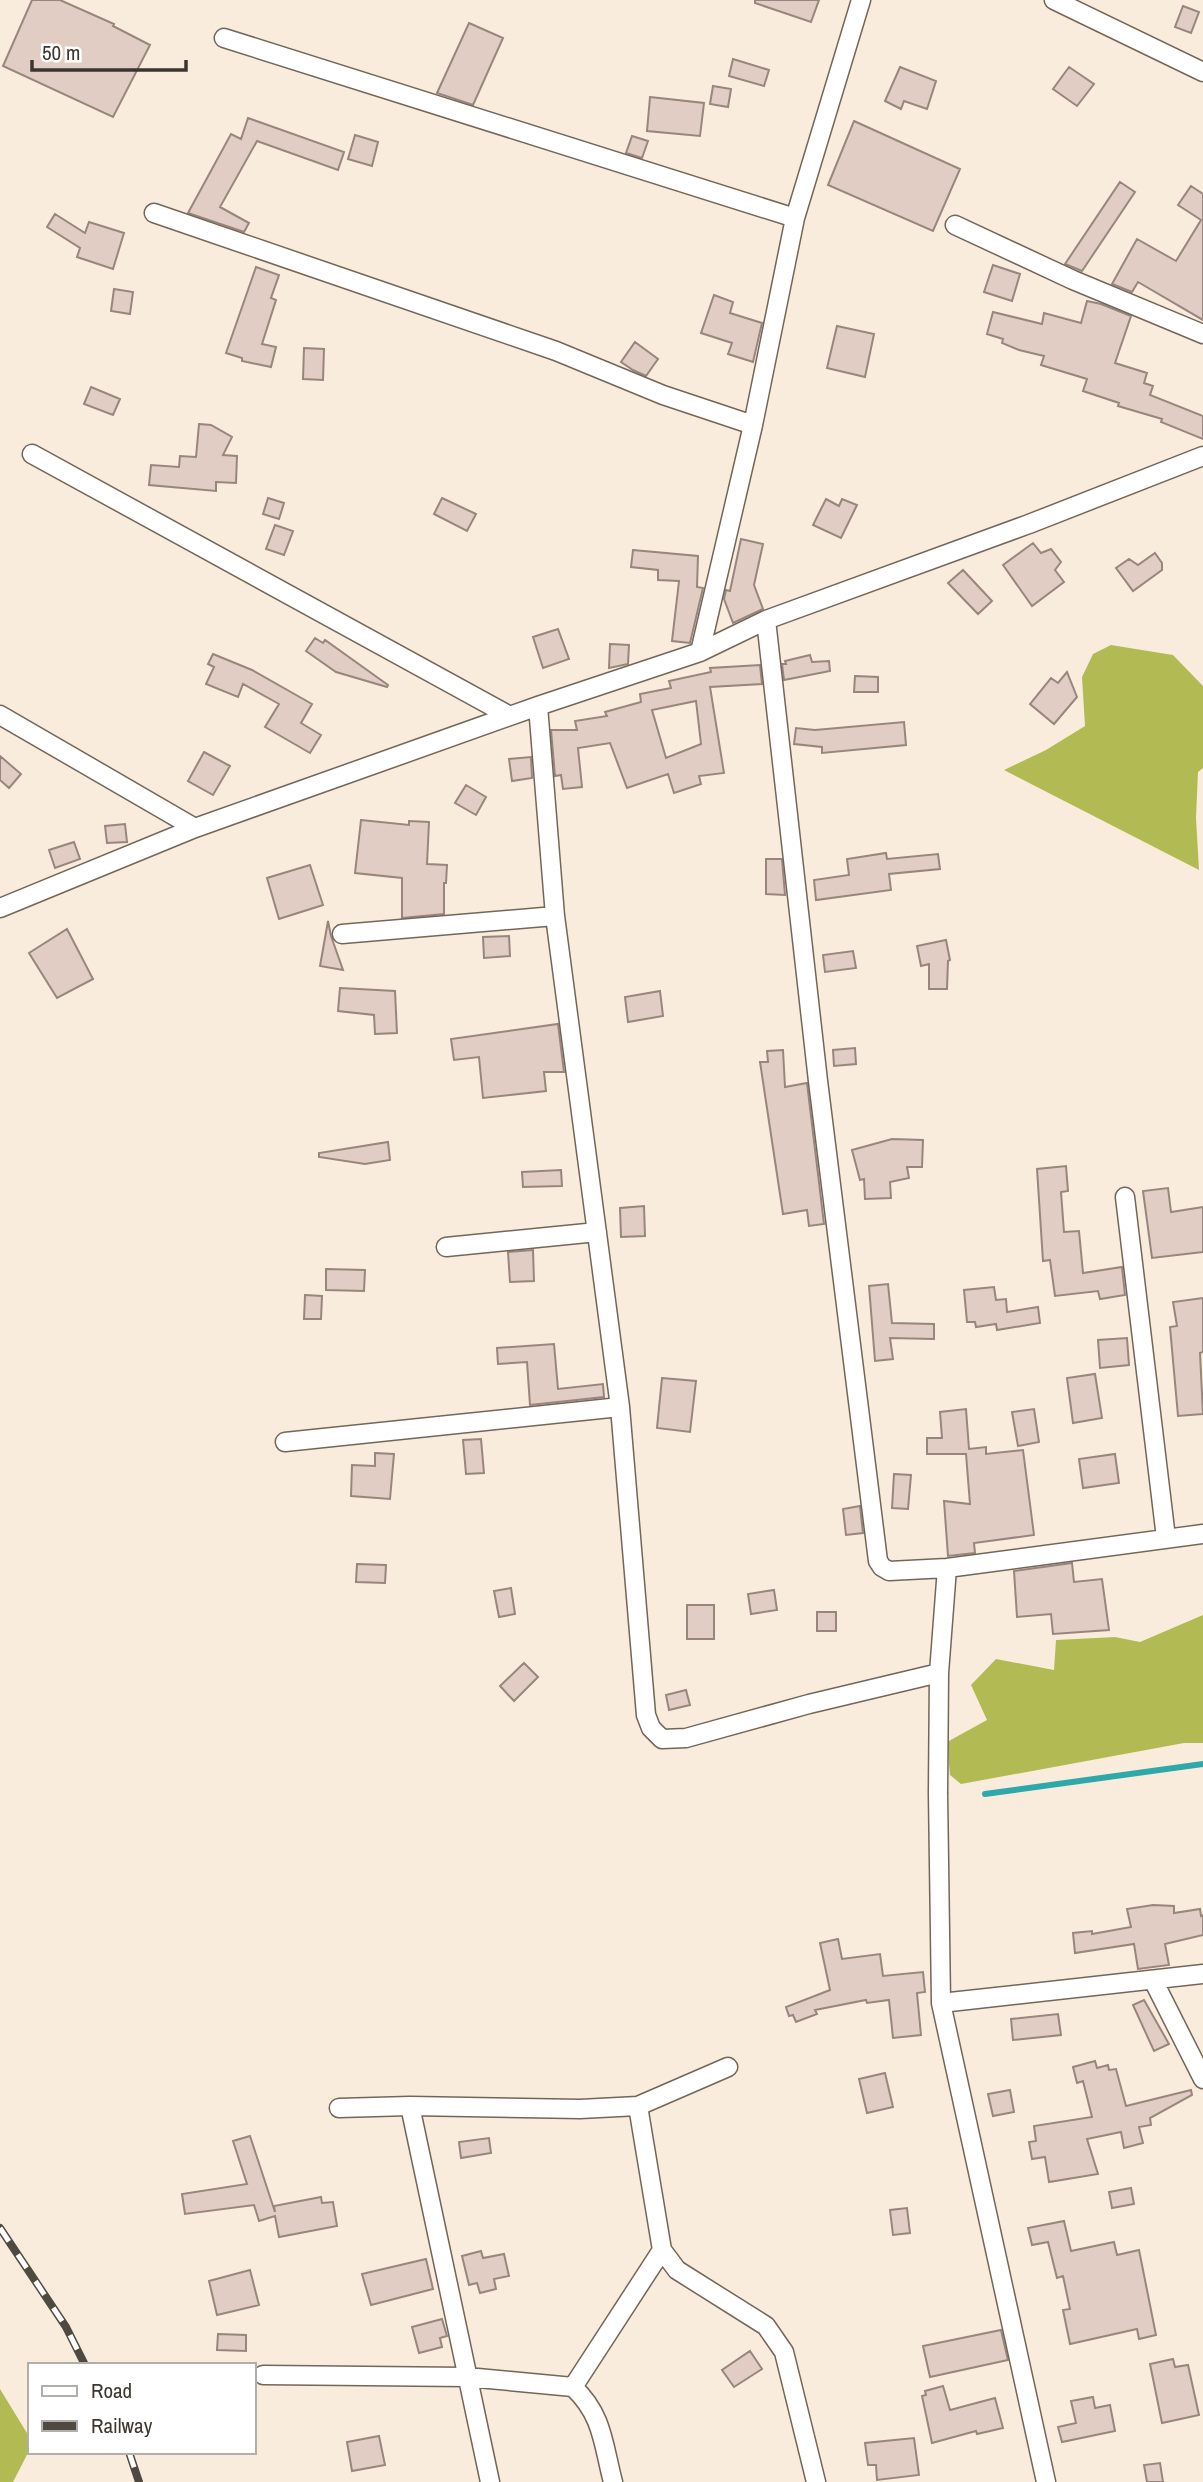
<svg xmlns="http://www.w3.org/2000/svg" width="1203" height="2482" font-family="'Archivo Narrow',sans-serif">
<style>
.forest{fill:#b2bb53}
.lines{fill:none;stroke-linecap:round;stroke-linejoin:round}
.stream{stroke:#2fa8a9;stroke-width:6}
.building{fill:#e1cdc4;stroke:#98867e;stroke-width:2;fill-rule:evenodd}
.minor-casing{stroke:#726659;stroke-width:21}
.minor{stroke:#fff;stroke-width:18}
.rail-casing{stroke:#504942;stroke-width:8}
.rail{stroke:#fff;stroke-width:5;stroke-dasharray:16;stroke-linecap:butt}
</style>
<rect width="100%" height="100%" fill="#faecdc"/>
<path class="forest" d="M1111 645 1173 655 1203 686V768L1198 772 1196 818 1199 870 1004 770 1046 750 1085 726 1082 677 1093 654Z
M1203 1615V1743H1184L961 1784 950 1775 947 1742 987 1720 971 1685 996 1659 1054 1670 1056 1640 1115 1637 1140 1642Z
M0 2389 30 2438V2449L13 2482H0Z"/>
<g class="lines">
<path class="stream" d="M985 1794 1203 1764"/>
</g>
<path class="building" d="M32 0H60L114 24 113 26 150 45 113 117 3 66Z
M755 0H819L811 22 755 3Z
M1183 6 1199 12 1191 33 1175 27Z
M469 23 503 38 473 105 437 93Z
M733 59 769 70 764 86 729 76Z
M900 67 936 81 927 109 904 101 901 109 885 101Z
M1069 67 1094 84 1077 106 1053 89Z
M713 86 731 89 728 107 710 104Z
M650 97 704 103 700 136 647 131Z
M248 118 344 152 338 170 257 141 220 207 249 223 244 232 188 213 231 134 241 139Z
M854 121 960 169 933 231 828 185Z
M355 135 378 142 372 166 348 159Z
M632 136 648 141 642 158 626 153Z
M1120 182 1135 192 1082 271 1065 264Z
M1191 186 1203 194V320L1138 282 1132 292 1112 284 1137 239 1176 261 1201 220 1178 205Z
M55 214 85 233 89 222 124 233 113 269 77 257 80 248 47 227Z
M993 265 1020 274 1012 301 984 292Z
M256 267 279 275 271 298 276 300 262 344 276 347 271 367 242 361V358L226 353Z
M114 289 133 292 130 314 111 311Z
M714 295 733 302 730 313 762 323 753 362 728 354 732 343 701 333Z
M1087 301 1101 304 1131 316 1115 363 1147 373 1144 383 1153 386 1150 395 1203 416V439L1161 422 1162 419 1118 406 1119 403 1083 391 1087 379 1041 365 1044 356 1019 350 1002 343 1003 339 987 334 993 312 1042 324 1044 313 1081 323Z
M837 326 874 334 865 377 827 368Z
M635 342 658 359 646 376 633 370 621 362Z
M304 348 324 349 323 380 303 379Z
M91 387 120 399 113 415 84 404Z
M199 424 211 425 232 437 223 455 237 456 236 483 216 482V491L149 485 151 465 179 467 180 456 196 457Z
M268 498 284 503 279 519 263 514Z
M442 498 476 514 467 531 434 514Z
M826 499 839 506 842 499 857 505 841 538 813 525Z
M275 525 293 531 284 555 266 549Z
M741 539 763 544 754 585 763 609 733 623 724 599 726 590 730 591Z
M1033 543 1041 553 1051 549 1061 562 1055 570 1064 582 1032 606 1003 565Z
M633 550 698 556 697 587 703 588 690 643 672 641 679 581 658 580V570L631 567Z
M1155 553 1162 563V570L1133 591 1116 568 1129 559 1138 565Z
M963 570 992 601 978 614 948 583Z
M558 629 569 659 543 668 533 637Z
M315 638 323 643 325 640 388 685 387 687 336 672 306 651Z
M610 644 629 645 628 664 609 668Z
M213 654 252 670 312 704 301 723 321 735 310 753 265 727 279 704 243 684 238 697 206 684 214 667 208 664Z
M810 655 812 662 829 661 830 671 784 680 782 664H786L785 661Z
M760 665 762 684 710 687 724 773 699 776 701 784 674 793 668 774 627 788 610 743 578 748 582 787 563 789 561 775 555 776 551 730H577L575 721 607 716 605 712 641 702 640 694 671 688 669 681 711 672 710 668ZM696 701 701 744 666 758 652 710Z
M1067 672 1077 697 1054 724 1030 704 1051 678 1058 683Z
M855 676 878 677V692H854Z
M904 722 906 745 822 753V747L794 744 796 728 815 730Z
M204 752 230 766 213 795 188 781Z
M0 756 21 774 9 788 0 780Z
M531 757 532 778 512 781 509 759Z
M466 785 486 797 476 815 455 803Z
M361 820 409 825V821L429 822 427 864 447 865 446 883H444V914L402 918V878L355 873Z
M125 824 127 842 107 843 105 826Z
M74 842 80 859 55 868 49 850Z
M886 853 887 859 938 854 940 869 889 874 891 890 816 900 814 880 849 875 847 859Z
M766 859H782L785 895 766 894Z
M310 865 323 905 279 919 267 878Z
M328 921 331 936 343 970 320 966Z
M67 929 93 979 57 998 29 953Z
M509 936 510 956 484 958 483 937Z
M946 940 950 960 948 961 947 989H929V964L921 966 917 946Z
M853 951 856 968 825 972 823 955Z
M340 988 395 991 397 1033 375 1034 374 1015 338 1011Z
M660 991 663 1016 628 1022 625 997Z
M558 1024 564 1072H544L546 1091 483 1098 479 1057 454 1060 451 1039Z
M855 1048 856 1064 834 1066 833 1050Z
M783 1050 785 1087 807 1083 824 1224 809 1226 807 1210 783 1214 760 1062H768L767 1051Z
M892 1139 923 1140 922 1167H907L909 1178 890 1182 891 1198 865 1199 864 1179 860 1180 852 1150Z
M388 1142 390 1160 365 1164 319 1157V1153Z
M1066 1166 1068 1191 1061 1192 1064 1232 1079 1231 1083 1273 1122 1267 1125 1295 1100 1299 1098 1291 1055 1296 1050 1260 1043 1261 1037 1169Z
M561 1170 562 1186 523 1187 522 1172Z
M1168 1188 1171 1212 1203 1207V1252L1152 1258 1143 1191Z
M644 1206 645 1236 621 1237 620 1208Z
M533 1250 534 1281 510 1282 508 1252Z
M326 1269 365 1270 364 1291 326 1290Z
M888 1284 892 1323 934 1324V1339L890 1338 893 1359 875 1361 869 1286Z
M994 1287 996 1300 1006 1299 1007 1312 1038 1307 1040 1323 997 1330 996 1324 976 1327 975 1322H967L964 1290Z
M305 1295 322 1296 321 1319H304Z
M1203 1298V1352L1200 1353 1203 1414 1178 1416 1170 1327 1177 1326 1173 1302Z
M1127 1338 1129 1365 1100 1368 1098 1340Z
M554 1344 558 1389 603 1384 604 1397 530 1405 527 1362 498 1364 497 1348Z
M1095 1374 1102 1418 1073 1423 1067 1378Z
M662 1378 696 1381 690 1432 657 1428Z
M966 1409 969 1449 986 1447V1454L1023 1450 1034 1535 974 1543 975 1553 948 1556 944 1501 970 1504 966 1454H927V1438H942L940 1412Z
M1034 1409 1039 1442 1018 1446 1012 1412Z
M481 1439 484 1473 466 1474 463 1440Z
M375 1453 394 1454 390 1499 351 1496 352 1465 375 1466Z
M1115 1454 1119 1483 1083 1488 1079 1459Z
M894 1474 911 1475 908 1509 892 1508Z
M860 1506 863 1533 846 1535 843 1509Z
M1072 1563 1074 1582 1102 1579 1109 1630 1053 1634 1051 1614 1017 1617 1014 1571Z
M357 1564 386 1565 385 1583 356 1582Z
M511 1588 515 1614 499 1617 494 1591Z
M774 1590 777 1610 751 1614 748 1594Z
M687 1605H714V1639H687Z
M817 1612H836V1631H817Z
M524 1663 538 1677 514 1701 500 1686Z
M686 1690 690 1705 669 1710 666 1695Z
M1153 1905 1174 1906V1913L1200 1909 1201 1916 1203 1915V1935L1165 1944 1169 1965 1138 1969 1134 1944 1075 1953 1073 1933 1092 1931V1934L1131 1927 1127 1909Z
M838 1939 842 1959 880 1954 883 1976 923 1972 925 1992 917 1993 921 2035 893 2038 889 2000 867 2003 866 2000 815 2010 817 2014 796 2022 793 2015 789 2016 786 2007 830 1990 820 1943Z
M1144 2000 1169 2044 1154 2051 1133 2005Z
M1058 2014 1061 2035 1013 2040 1011 2019Z
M1095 2061 1097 2068 1108 2065 1109 2070 1116 2069 1126 2106 1191 2090 1192 2095 1150 2118 1151 2125 1139 2127 1143 2143 1124 2148 1121 2132 1087 2139 1098 2174 1049 2182 1045 2157 1032 2159 1029 2142 1036 2141 1034 2126 1092 2117 1083 2081 1077 2083 1073 2067Z
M885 2073 893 2107 867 2113 859 2079Z
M1010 2090 1014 2112 993 2116 988 2094Z
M250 2136 275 2212 274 2206 321 2197 322 2203 333 2202 337 2226 279 2237 275 2216 259 2221 254 2205 185 2214 182 2194 247 2184 233 2141Z
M489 2138 491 2153 461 2158 459 2142Z
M1131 2188 1134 2204 1112 2208 1109 2192Z
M907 2208 910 2233 893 2235 890 2210Z
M1064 2221 1071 2251 1114 2242 1117 2255 1139 2250 1156 2335 1139 2339 1137 2329 1070 2344 1063 2310 1070 2309 1063 2276 1057 2278 1048 2242 1032 2245 1028 2228Z
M481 2251 483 2258 504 2254 509 2276 494 2279 496 2289 480 2293 477 2283 469 2285 462 2256Z
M426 2259 433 2289 371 2305 362 2274Z
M250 2270 259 2305 217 2315 209 2281Z
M442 2319 447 2336 440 2338 442 2347 419 2353 412 2327Z
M1001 2330 1008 2360 930 2377 923 2346Z
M218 2334 246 2335V2351L217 2350Z
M750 2351 762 2369 734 2387 722 2370Z
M1173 2359 1175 2367 1188 2365 1199 2415 1162 2423 1150 2364Z
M943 2386 950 2410 995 2398 1003 2428 977 2434 976 2431 932 2443 922 2396 926 2395 925 2391Z
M1093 2397 1095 2408 1110 2405 1115 2431 1062 2442 1058 2427 1076 2423 1071 2401Z
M379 2436 385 2465 352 2471 347 2442Z
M914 2438 919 2475 877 2480 876 2465H868L865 2443Z
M1160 2463 1163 2482H1147L1144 2465Z"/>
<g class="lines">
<defs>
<path id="minor" d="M1054 0 1203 72
M224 38 795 218
M154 213 556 351 663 395 753 425
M955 225 1073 280 1203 334
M32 454 510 716
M766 620 818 1081 878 1561 882 1567 889 1571 947 1568 1203 1534
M700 652 753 425 795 218 861 0
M538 706 555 916 620 1407 646 1715 651 1728 662 1739 686 1738 809 1704 939 1673
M0 715 195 828
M0 908 195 828 538 706 700 652 766 620 1029 524 1203 456
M342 934 555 916
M1125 1197 1166 1538
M446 1247 597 1232
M285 1442 620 1407
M947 1568 939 1673 938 1793 941 2003 1046 2482
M1153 1980 1203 2079
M941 2003 1203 1974
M410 2106 490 2482
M638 2106 662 2250 677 2270 766 2326 784 2352 816 2482
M339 2108 410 2106 580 2109 638 2106 728 2067
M263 2375 467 2377 573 2387C603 2415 603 2444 613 2482
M573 2387 662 2250"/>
</defs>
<use href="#minor" class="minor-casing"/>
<use href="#minor" class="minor"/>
<defs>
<path id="rail" d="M0 2228 66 2327 85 2365
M129 2452 139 2482"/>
</defs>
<use href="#rail" class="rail-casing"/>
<use href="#rail" class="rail"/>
</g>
<rect x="28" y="2363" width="228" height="91" fill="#ffffff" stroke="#b1afac" stroke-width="2"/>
<rect x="42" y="2386" width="35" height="10" fill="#ffffff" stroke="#b1afac" stroke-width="2"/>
<text x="91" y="2398" font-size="21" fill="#3c3630">Road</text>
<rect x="42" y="2421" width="35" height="10" fill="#504942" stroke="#b1afac" stroke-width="2"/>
<text x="91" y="2433" font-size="21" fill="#3c3630">Railway</text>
<path d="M32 60v10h154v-10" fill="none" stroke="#3c3630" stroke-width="3.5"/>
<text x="42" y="60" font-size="21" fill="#3c3630" stroke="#ffffff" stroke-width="5" paint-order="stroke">50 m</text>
</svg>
